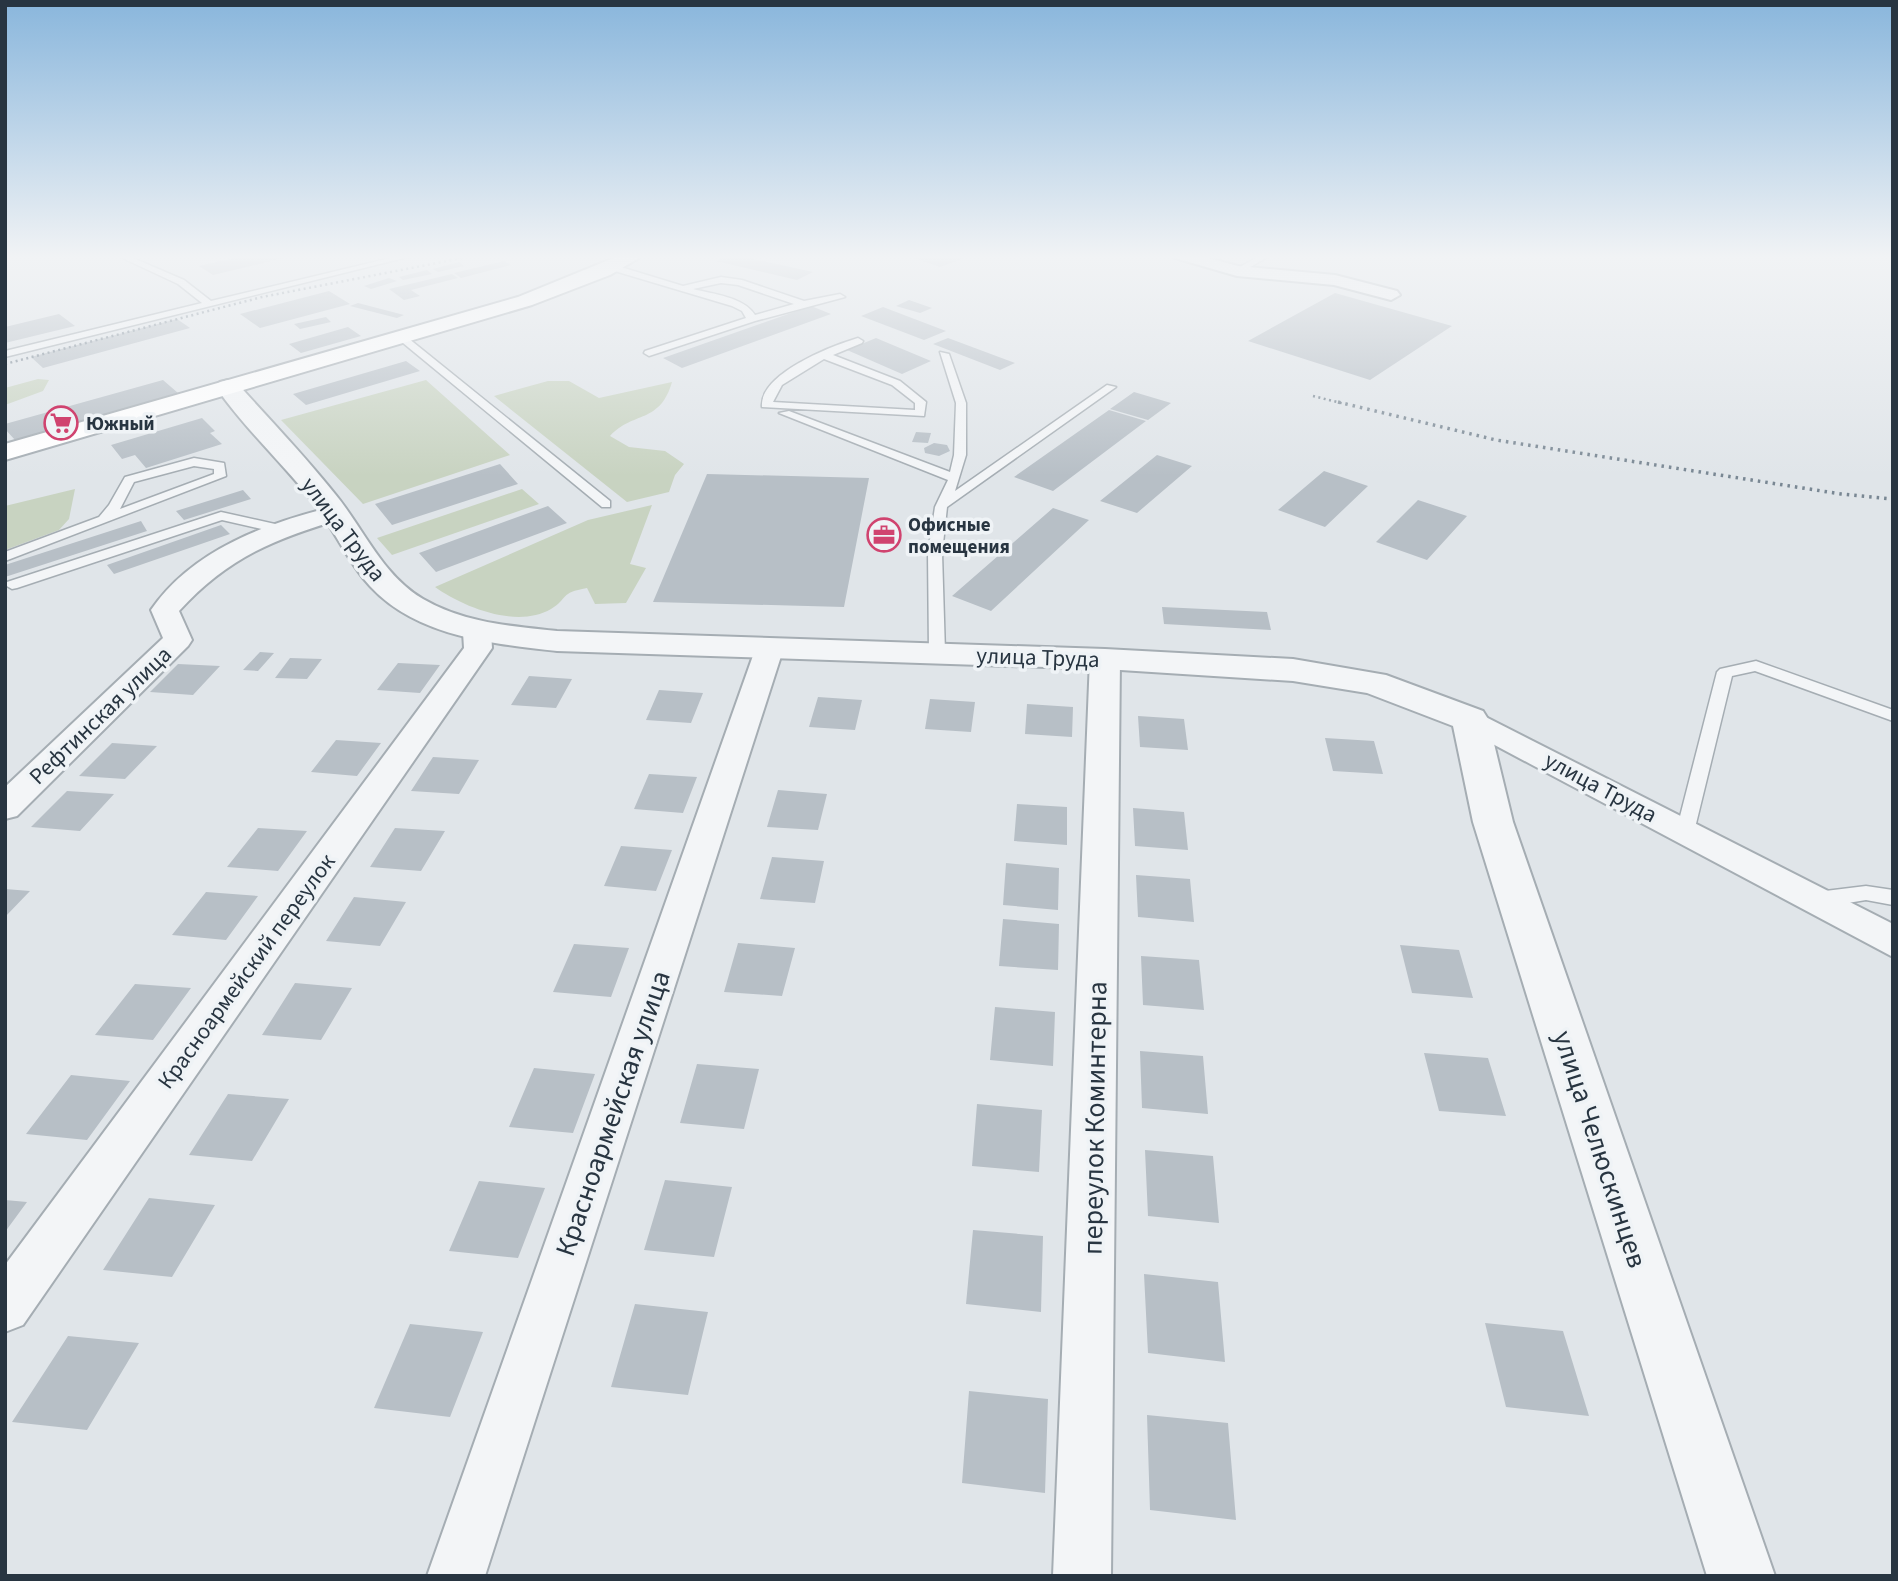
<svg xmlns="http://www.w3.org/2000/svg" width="1898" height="1581" font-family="'Source Sans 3',sans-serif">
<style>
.green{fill:#c8d3c1}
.building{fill:#b7bfc6}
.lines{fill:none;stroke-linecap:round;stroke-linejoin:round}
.service-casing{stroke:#a5adb3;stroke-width:3}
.minor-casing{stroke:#a5adb3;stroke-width:4}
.tertiary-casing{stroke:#a5adb3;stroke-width:4}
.secondary-casing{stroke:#a5adb3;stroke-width:4}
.service{fill:#f3f5f7;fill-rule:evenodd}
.minor{fill:#f3f5f7;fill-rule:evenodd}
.tertiary{fill:#f3f5f7;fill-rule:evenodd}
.secondary{fill:#fff;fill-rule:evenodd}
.rail-far1{stroke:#798793;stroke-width:2.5;stroke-dasharray:2 3.5;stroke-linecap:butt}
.rail{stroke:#798793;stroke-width:3.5;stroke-dasharray:2.5 5;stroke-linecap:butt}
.labels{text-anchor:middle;stroke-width:7;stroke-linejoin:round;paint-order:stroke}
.far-poi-label{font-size:19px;font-weight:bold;fill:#283541;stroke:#eff3f6;text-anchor:start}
.street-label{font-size:23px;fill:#283541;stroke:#eff3f6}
.near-street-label{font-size:28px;fill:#283541;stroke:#eff3f6}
</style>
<rect width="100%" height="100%" fill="#e0e5e9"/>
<path class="green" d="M38 379 49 380 43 391 5 405V388Z
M426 380 510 455 363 504 281 420Z
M548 381H569L599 398 672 382C660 424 633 411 610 436L629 447 665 451 684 464 675 475 669 492 627 502 494 396Z
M75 489 69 519 59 530 5 550V506Z
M522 489 539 504 392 555 377 538Z
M652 505 630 564 646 568 626 603 595 604 587 588C559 593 569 598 551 609 517 629 463 607 435 587L588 520Z"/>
<path class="building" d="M247 255 292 256 213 275 199 266Z
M729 255H736L813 272 797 280 716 261Z
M905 255H959L967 257 940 267Z
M504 261 511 265 461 278 454 273Z
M459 262 464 266 438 272 433 269Z
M427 270 432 274 403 280 399 277Z
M452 274 458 278 411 290 420 296 404 300 389 289Z
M389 278 397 281 371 289 364 286Z
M329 291 350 304 260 328 240 314Z
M1335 293 1452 326 1370 380 1248 341Z
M909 300 932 308 920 313 896 306Z
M358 303 404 315 397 318 350 306Z
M811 306 831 314 682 368 663 358Z
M883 307 946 331 924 340 861 316Z
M59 314 75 326 5 343V327Z
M326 317 331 322 300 329 294 324Z
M177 319 190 328 43 368 31 357Z
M348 327 361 336 301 353 289 344Z
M876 338 931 361 902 374 847 350Z
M948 338 1015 363 1000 370 933 344Z
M406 361 420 371 306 405 293 394Z
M163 380 178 393 15 440 5 429V424Z
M1134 392 1171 403 1148 420 1110 409Z
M1109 410 1146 421 1053 491 1014 477Z
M202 418 215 431 210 433 222 444 146 468 135 455 122 459 111 445Z
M916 432 931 433 928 443 912 442Z
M934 443 947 445 950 451 939 456 925 453 924 448Z
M1157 455 1192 466 1137 513 1100 501Z
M500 464 518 484 392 525 375 504Z
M1324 471 1368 486 1325 527 1278 510Z
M707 474 869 478 844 607 653 602Z
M243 490 251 499 184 520 176 511Z
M1418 500 1467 516 1427 560 1376 542Z
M548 506 567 523 436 572 419 553Z
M1053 508 1089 520 991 611 952 596Z
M141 521 147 531 5 577V565Z
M221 525 230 534 114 574 107 565Z
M1162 607 1267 612 1271 630 1164 624Z
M260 652 274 653 258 671 243 670Z
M290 658 322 659 307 679 275 678Z
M398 663 440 665 420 693 377 690Z
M178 664 220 666 193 695 150 692Z
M529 676 572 679 556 708 511 705Z
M659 690 703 693 691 723 646 720Z
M818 697 862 700 855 730 809 727Z
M930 699 975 702 971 732 925 729Z
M1027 704 1073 707 1072 737 1025 734Z
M1138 716 1184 719 1188 750 1140 747Z
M1325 738 1374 741 1383 774 1333 771Z
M336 740 381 743 357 776 311 772Z
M112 743 157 746 125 779 79 776Z
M433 757 479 760 459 794 411 791Z
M649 774 697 777 683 813 634 809Z
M778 790 827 794 818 830 767 827Z
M67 791 114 794 80 831 31 827Z
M1017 804 1067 807V845L1014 841Z
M1133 808 1184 812 1188 850 1135 846Z
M258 828 307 831 278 871 227 867Z
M395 828 445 831 421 871 370 867Z
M621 846 672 850 656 891 604 886Z
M772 857 824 861 815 903 760 899Z
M1006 863 1059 868 1058 910 1003 905Z
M1136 875 1190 879 1194 922 1138 917Z
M5 889 30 891 5 917Z
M206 892 258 896 226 940 172 935Z
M354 897 406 902 380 946 326 941Z
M1003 919 1059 924 1058 970 999 966Z
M738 943 795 948 782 996 724 992Z
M574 944 629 948 611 997 553 992Z
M1400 945 1459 950 1473 998 1412 993Z
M1141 956 1199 960 1204 1010 1143 1005Z
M295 983 352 988 321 1040 262 1035Z
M135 984 191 988 153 1040 95 1035Z
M995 1007 1055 1012 1053 1066 990 1060Z
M1140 1051 1203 1056 1208 1114 1142 1108Z
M1424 1053 1488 1058 1506 1116 1439 1111Z
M697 1064 759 1069 744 1129 680 1123Z
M534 1068 595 1074 573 1133 509 1127Z
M71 1075 130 1081 87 1140 26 1134Z
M228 1094 289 1099 252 1161 189 1155Z
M977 1104 1042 1110 1039 1172 972 1166Z
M1145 1150 1213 1156 1219 1223 1148 1216Z
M665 1180 732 1187 714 1257 644 1250Z
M479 1181 545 1188 518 1258 449 1251Z
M149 1198 215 1205 172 1277 103 1270Z
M5 1200 27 1202 5 1232Z
M973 1230 1043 1236 1041 1312 966 1304Z
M1144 1274 1218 1282 1225 1362 1148 1353Z
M635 1304 708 1312 688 1395 611 1387Z
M1485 1323 1563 1331 1589 1416 1506 1407Z
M410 1324 483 1332 450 1417 374 1408Z
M68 1336 139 1343 87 1430 12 1422Z
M969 1391 1048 1399 1045 1493 962 1483Z
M1147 1415 1228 1423 1236 1520 1150 1510Z"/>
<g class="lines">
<defs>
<path id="service" d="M116 255H126L184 280 211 301 403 255H416L5 357V351L202 303 178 284Z
M1261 255H1271L1240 273 1233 271Z
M611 264 683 286 721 277 742 280 804 301 840 294 845 297 755 321 649 356 644 353 645 351 746 318 742 311 732 306 608 269ZM721 283 738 285 794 304 755 315C744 297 713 294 693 289Z
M397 334H403L610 501V507H602L397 338Z
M858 338 863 341 862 343 833 355 900 381 926 402 924 416 762 407C759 374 831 346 858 338ZM824 359 892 385 915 403V410L773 402 782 385Z
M940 352 949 354 966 403V455L955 491 1107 385 1116 387 947 507 942 553 945 653 937 658 929 653 928 553 935 507 948 480 779 413 789 411 950 472 954 455 956 403Z
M194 458 224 463 226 476 5 561V552L99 517 109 505 125 477ZM194 466 214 469V474L120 509 134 482Z
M221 512 284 526 286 529 279 533 222 520 17 588 12 589 5 585 7 582Z
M1756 661 1893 710V721L1755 671 1732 676 1694 832 1691 837H1679L1676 832 1717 672 1720 669Z
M1866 886 1893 890V905L1866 900 1817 908 1810 905 1807 900 1810 895 1817 892Z"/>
<path id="minor" d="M1173 255H1197L1238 266 1335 275 1397 291 1400 295 1391 300 1334 285 1237 276 1175 258Z
M336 506 345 508 348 513 345 518C276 538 228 557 179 611L192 640 188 646 17 816 5 819V787L163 638 151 610C193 549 267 523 336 506Z
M477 624 487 626 491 632 492 648 23 1325 5 1332V1265L464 648 463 632 467 626Z
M769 641 779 644 783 650 485 1576H427L755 650 759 644Z
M1105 650 1115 653 1120 659 1111 1576H1053L1090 659 1095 653Z
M1470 709 1893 924V957L1459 726 1455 719 1459 712Z"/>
<path id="tertiary" d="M228 380 236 382C269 419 304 455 335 494 364 529 382 575 423 599 464 623 511 626 557 631L1105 649 1293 659 1386 675 1483 711 1488 719 1513 822 1775 1576H1707L1473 822 1453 726 1367 693 1293 681 1105 669 557 651C488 643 409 636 363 578 344 554 332 526 313 502 282 462 244 428 216 387L220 382Z"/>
<path id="secondary" d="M621 255H644L610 275 532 305 5 460V444L518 297Z"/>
</defs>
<use href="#service" class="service-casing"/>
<use href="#minor" class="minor-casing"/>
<use href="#tertiary" class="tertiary-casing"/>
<use href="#secondary" class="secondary-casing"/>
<use href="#service" class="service"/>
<use href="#minor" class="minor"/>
<use href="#tertiary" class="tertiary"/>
<use href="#secondary" class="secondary"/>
<path class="rail-far1" d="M5 364 262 297 478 255
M1313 396 1345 404"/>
<path class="rail" d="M1338 402 1496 440 1841 494 1893 499"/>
</g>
<linearGradient id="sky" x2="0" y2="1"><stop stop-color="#89b6dc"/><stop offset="0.54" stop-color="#f1f3f5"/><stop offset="1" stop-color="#f1f3f5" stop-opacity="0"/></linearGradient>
<rect width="1898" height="476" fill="url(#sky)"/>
<defs>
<symbol id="supermarket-ring" viewBox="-11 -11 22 22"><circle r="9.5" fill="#eff3f6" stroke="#d0436f" stroke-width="1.5"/><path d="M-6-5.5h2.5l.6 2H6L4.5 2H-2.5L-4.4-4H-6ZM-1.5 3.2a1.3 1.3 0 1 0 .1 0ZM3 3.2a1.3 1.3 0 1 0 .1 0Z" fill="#d0436f"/></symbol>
<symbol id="office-ring" viewBox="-11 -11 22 22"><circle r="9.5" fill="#eff3f6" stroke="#d0436f" stroke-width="1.5"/><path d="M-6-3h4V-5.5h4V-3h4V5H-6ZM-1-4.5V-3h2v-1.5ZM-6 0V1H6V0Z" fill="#d0436f"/></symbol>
</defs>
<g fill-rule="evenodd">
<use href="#supermarket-ring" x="42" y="404" width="38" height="38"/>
<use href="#office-ring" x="865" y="516" width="38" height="38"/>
</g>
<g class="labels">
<g class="far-poi-label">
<text x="86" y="430">Южный</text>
<text x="908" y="531">Офисные<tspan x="908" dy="22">помещения</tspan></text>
</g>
<g class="street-label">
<text transform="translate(344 529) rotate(53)" y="8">улица Труда</text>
<text transform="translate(1038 657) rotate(2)" y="8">улица Труда</text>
<text transform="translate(100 715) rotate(-44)" y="8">Рефтинская улица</text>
<text transform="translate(1601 787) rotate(28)" y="8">улица Труда</text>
<text transform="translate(246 971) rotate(-54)" y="8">Красноармейский переулок</text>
</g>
<g class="near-street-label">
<text transform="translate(612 1113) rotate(-71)" y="10">Красноармейская улица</text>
<text transform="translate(1094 1118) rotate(-89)" y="10">переулок Коминтерна</text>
<text transform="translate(1601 1149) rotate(72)" y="10">улица Челюскинцев</text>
</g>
</g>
<rect width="1898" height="1581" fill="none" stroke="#283541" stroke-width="14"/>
</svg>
